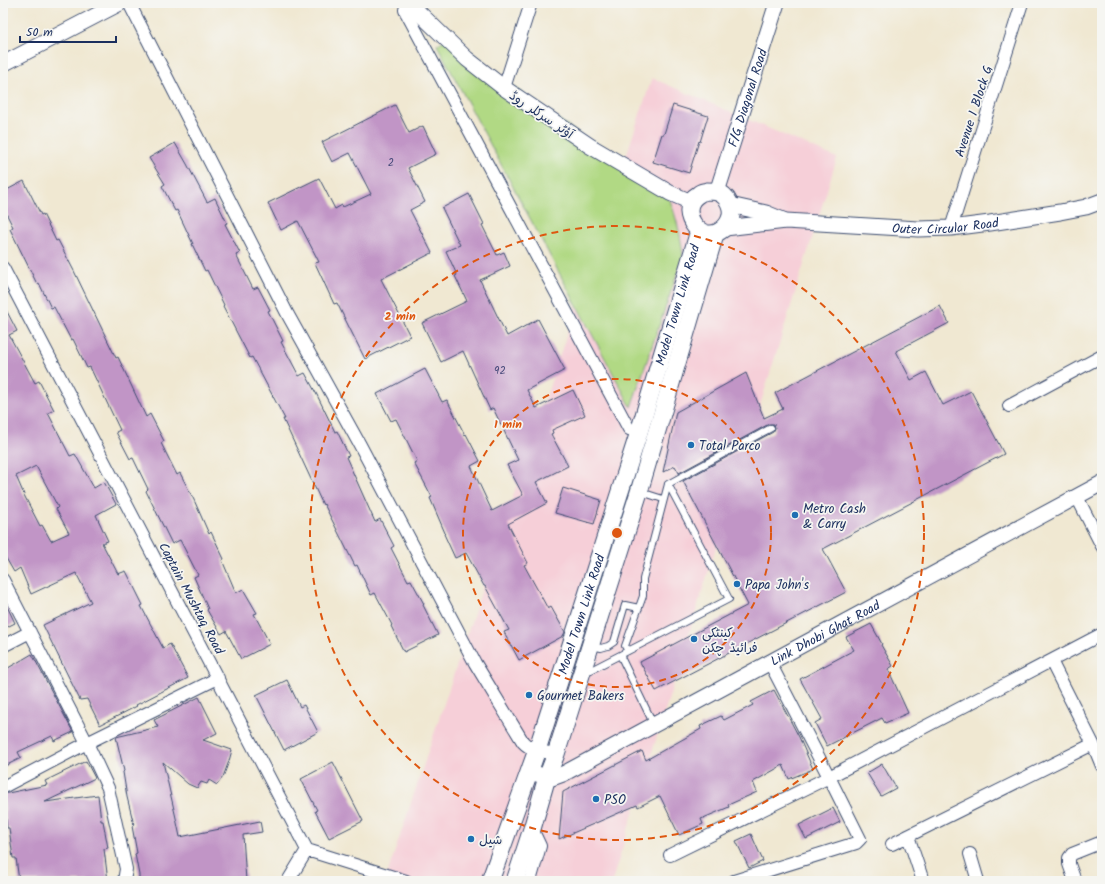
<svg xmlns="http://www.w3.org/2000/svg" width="1105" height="884" font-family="Kalam,'Playpen Sans Arabic',sans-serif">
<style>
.built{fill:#f6cfd8}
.green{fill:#b1d984;stroke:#668471}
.building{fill:#c195c6;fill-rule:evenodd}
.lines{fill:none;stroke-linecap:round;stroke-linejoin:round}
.service-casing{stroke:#3b4b6f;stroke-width:8}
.minor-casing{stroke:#3b4b6f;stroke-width:14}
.tertiary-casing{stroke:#3b4b6f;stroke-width:17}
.secondary-casing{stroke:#3b4b6f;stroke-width:19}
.service{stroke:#fff;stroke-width:6}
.minor{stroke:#fff;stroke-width:12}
.tertiary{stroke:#fff;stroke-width:15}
.secondary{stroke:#fff;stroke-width:17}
.ring{fill:none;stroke:#de5710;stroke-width:2;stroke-dasharray:7 5}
.poi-dot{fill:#1f6fb2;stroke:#f6f6f2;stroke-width:1.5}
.labels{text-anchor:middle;stroke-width:3.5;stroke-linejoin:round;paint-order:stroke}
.number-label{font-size:11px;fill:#444878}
.street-label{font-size:13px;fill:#1b2f5e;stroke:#f6f6f2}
.poi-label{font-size:13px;fill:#1b2f5e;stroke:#f6f6f2;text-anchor:start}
.centre{fill:#de5710;stroke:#f6f6f2;stroke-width:2}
.ring-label{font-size:12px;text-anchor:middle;font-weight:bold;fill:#de5710;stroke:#f6f6f2;stroke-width:3.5;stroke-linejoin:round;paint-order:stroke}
</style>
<rect width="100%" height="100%" fill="#f6f6f2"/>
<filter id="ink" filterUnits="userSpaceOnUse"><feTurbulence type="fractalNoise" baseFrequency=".025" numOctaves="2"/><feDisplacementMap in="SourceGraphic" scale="8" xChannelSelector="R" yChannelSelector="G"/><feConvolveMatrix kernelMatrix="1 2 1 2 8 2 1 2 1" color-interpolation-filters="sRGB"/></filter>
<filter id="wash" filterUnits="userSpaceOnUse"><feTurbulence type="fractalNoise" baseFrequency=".012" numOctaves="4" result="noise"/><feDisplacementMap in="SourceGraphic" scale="16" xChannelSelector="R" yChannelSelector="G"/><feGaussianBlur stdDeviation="0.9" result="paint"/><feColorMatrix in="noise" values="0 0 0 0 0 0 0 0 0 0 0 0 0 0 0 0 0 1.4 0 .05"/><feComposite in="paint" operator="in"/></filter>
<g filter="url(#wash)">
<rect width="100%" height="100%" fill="#f0e8d2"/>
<path class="built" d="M652 78 837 158 612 881H385Z"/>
<path class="green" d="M447 38 670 200C677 220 681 236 683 257L631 407 437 45Z"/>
<g id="blocks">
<path class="building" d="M395 105 409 133 423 126 436 154 408 168 425 202 410 210 432 253 381 279 410 336 365 359 337 303 334 304 315 263 319 262 298 221 281 230 268 203 319 178 335 209 342 205 343 207 371 194 350 153 332 162 322 142Z
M673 105 708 116 700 142 699 141 689 173 653 162 662 134H664Z
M175 143 187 164 207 202 215 198 227 223 225 224 240 253 236 255 253 289 258 287 270 310 268 311 283 341 281 342 299 376 305 373 317 395 335 432 337 431 349 456 346 457 375 522 380 519 394 546 391 548 408 581 411 580 424 604 423 605 438 635 404 652 391 626 392 625 375 593 371 595 357 565 355 566 324 504 323 505 283 419H285L252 357 250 358 223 306 224 305 207 270 205 271 192 244H193L177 210 175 211 162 186 165 184 149 158Z
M24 181 41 215 43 214 56 241 58 240 74 271 116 358 118 357 146 417 150 414 164 441 161 443 177 475 180 473 194 500 209 534 211 532 224 559 222 560 236 593 243 589 257 613 254 614 270 644 241 659 226 631 221 634 207 610 208 609 194 577 198 575 180 540 172 544 146 491 148 489 133 458 130 459 116 432 120 430 90 367 87 368 73 339 71 340 54 307 51 308 39 283 37 284 10 229 13 227 3 207V192Z
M469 194 484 224 482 225 497 255 504 252 510 266 480 280 507 336 538 319 565 370 527 390 536 408 573 390 585 415 552 430 553 433 551 434 568 466 536 482 547 503 508 524 528 563 524 565 548 609 551 607 565 632 563 636 519 660 504 632 509 630 485 586H484L466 553 455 558 444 534 445 533 430 498 432 497 414 463 417 461 396 419 391 421 377 394 425 369 442 402 447 400 465 435 466 434 480 461 471 466 492 511 523 495 507 465 518 460 493 408 490 410 463 351 441 362 422 323 467 301 455 276 457 275 446 251 460 245 442 208Z
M3 304 17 331 9 335 35 383 39 381 54 410 48 413 70 456 75 454 94 488 104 482 116 504 96 515 108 541 102 543 118 574 126 571 143 605 141 606 163 648 170 644 188 678 136 705 137 706 100 725 87 699 80 700 43 625 91 602 76 573 31 594 20 568 14 572 3 553ZM36 466 58 507 56 509 69 533 51 541 42 525 40 526 25 497 16 476Z
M940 306 949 323 896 351 911 380 926 372 943 405 971 391 1004 454 823 549 846 592 656 691 640 662 748 605 683 481 773 432 775 428 774 424H769L679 473 675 466 663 472 676 412 746 373 764 418 783 409 775 393Z
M563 488 601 500 594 524 555 513Z
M3 598 15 623 3 629Z
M871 624 882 644 881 645 893 666 888 669 908 713 885 723 882 718 827 746 815 723 822 719 800 679 854 650 846 637Z
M32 654 73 732 54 741 52 736 18 752 21 758 3 767V671Z
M287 680 300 707 304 705 318 732 284 750 256 695Z
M774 690 799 737 813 769 789 779 783 765 753 782 757 792 728 805 729 807 701 819 703 824 679 835 660 796 638 807 637 805 559 839 563 792 642 751 646 760 701 729 700 726 721 716 724 720 753 705 751 702Z
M199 697 217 733 203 740 232 750 229 761 223 777 217 785 209 780 207 784 201 782 197 788 188 784 163 762 176 818 180 837 260 821 262 832 243 835 246 881H139V875L135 854 137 853 132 826 134 825 127 797 123 772 124 771 116 737 158 727 154 720Z
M86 761 95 778 45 802 98 795 101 821H103L108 848 104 849 108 881H19L16 858H13L9 828H7L3 794 47 785 45 781Z
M333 762 363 821 329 838 315 811 317 810 301 779Z
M882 764 896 788 881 796 867 773Z
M833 808 840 822 806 839 799 825Z
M751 834 763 861 749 868 736 841Z"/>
</g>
</g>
<g filter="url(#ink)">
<use href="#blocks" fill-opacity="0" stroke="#3b4b6f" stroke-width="1"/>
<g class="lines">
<defs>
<path id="service" d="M641 492 663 499
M592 646 601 648 608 646 614 642 625 605 639 608
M628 651 625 646 643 596V579L668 484 771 428
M620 655 654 725
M584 668 591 670 729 599 668 484"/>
<path id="minor" d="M129 3 288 315 360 445 475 663 523 742C531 751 545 752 556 754
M407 3 405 10 407 14 629 429 639 432
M504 88 531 3
M951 228 1022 3
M3 268 307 850 406 881
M1009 406 1102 356
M1077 497 1102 546
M3 580 87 743 108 788 126 869 124 881
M3 646 30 632
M1051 661 1093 744 1102 766
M770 663 829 777 1102 634
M3 787 87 743 218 678
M908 836 923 881
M892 844 1093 744
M970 854 978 881
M670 855 829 777 860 839 856 843 734 881
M288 881 307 850
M530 881 540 846 532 829
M1075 881 1069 864V858L1072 854 1102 842"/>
<g id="tertiary">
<path d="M409 3 467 59 504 88 590 146 670 193 691 202"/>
<path d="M3 64 120 3"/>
<path id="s1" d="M717 192 777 3"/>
<path d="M730 205 766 213 783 220"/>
<path id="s2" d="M725 228 786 221 918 229 951 228 990 223 1060 212 1086 207 1102 201"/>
<path id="s3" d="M529 772 552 778 563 774 1102 483"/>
</g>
<g id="secondary">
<path d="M707 191C710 191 714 191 717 192 728 195 734 209 730 219 728 225 725 228 720 231 699 245 675 208 699 194 701 192 705 192 707 191Z"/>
<path id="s4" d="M490 881 537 750 579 620 639 432 699 231"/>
<path d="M515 881 532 829 547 777 556 754 639 492 715 234"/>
</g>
</defs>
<use href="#service" class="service-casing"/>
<use href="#minor" class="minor-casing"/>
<use href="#tertiary" class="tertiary-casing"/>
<use href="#secondary" class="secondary-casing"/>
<use href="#service" class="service"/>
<use href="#minor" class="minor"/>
<use href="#tertiary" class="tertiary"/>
<use href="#secondary" class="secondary"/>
</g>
</g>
<g class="ring">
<circle cx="617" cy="533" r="154"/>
<circle cx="617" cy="533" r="307"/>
</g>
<g class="poi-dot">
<circle cx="691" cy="445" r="4"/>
<circle cx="795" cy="515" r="4"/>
<circle cx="737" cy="584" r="4"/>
<circle cx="694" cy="639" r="4"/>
<circle cx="529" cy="695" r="4"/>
<circle cx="596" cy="799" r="4"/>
<circle cx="471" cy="839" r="4"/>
</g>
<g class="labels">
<g class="number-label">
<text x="391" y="166">2</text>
<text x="500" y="374">92</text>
</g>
<g class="street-label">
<text dy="5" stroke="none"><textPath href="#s1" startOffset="99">F/G Diagonal Road</textPath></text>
<text transform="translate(973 111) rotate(-72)" y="5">Avenue 1 Block G</text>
<text transform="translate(542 114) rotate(34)" y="5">آؤٹر سرکلر روڈ</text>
<text dy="5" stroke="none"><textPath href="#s2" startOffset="221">Outer Circular Road</textPath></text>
<text dy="5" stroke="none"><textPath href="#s4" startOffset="606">Model Town Link Road</textPath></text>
<text transform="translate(192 598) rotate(62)" y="5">Captain Mushtaq Road</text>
<text dy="5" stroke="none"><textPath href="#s4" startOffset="282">Model Town Link Road</textPath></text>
<text dy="5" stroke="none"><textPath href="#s3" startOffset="333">Link Dhobi Ghat Road</textPath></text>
</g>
<g class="poi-label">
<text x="699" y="450">Total Parco</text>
<text x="803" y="513">Metro Cash<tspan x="803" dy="15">&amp; Carry</tspan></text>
<text x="745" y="589">Papa John's</text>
<text x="702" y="637">کینٹکی<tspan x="702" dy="15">فرائیڈ چکن</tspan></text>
<text x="537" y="700">Gourmet Bakers</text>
<text x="604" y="804">PSO</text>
<text x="479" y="844">شیل</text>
</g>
</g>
<circle cx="617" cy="533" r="6" class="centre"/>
<g class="ring-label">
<text x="400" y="320">2 min</text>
<text x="508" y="428">1 min</text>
</g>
<rect width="1105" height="884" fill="none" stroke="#f6f6f2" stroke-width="16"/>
<path d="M20 36v6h96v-6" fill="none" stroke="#1b2f5e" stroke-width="2"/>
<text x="26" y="36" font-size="12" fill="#1b2f5e" stroke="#f6f6f2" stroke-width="3" paint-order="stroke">50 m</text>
</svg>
